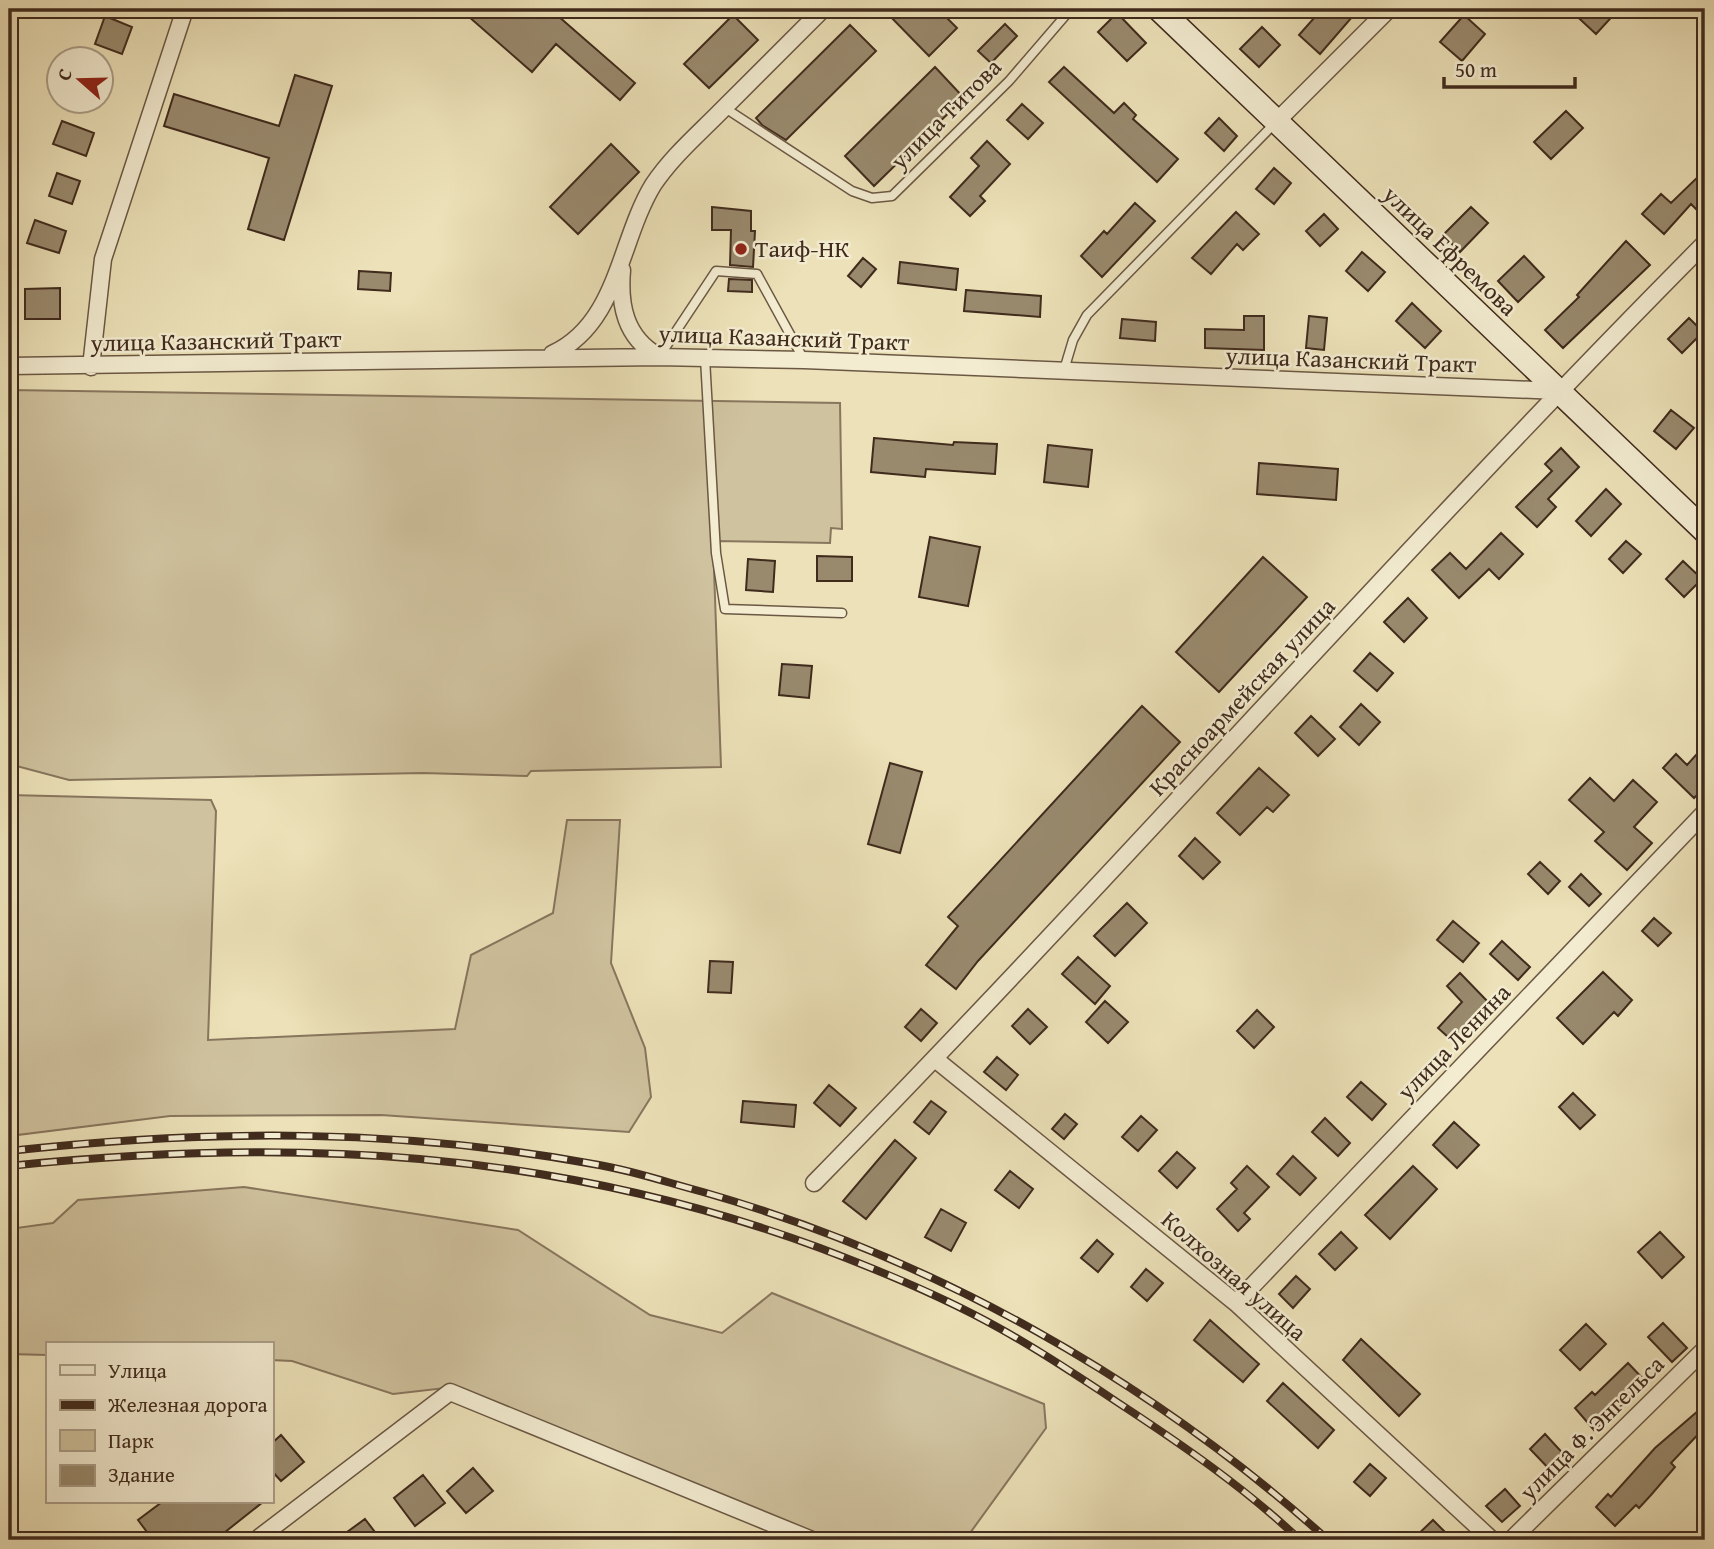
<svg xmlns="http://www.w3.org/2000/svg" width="1714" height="1549" font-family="'Gentium Book Plus',serif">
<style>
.green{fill:#cfc29e;stroke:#88765e;stroke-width:2}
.building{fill:#998a6e;stroke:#402b1d;stroke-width:2}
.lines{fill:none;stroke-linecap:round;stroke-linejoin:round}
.lane-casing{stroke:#6b5844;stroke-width:11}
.street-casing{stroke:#6b5844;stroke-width:19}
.secondary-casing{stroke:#402b1d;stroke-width:26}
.lane{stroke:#f3ecd1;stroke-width:8}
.street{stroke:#f3ecd1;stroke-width:16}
.secondary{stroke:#f3ecd1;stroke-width:23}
.rail-casing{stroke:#402b1d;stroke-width:8}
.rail{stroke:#f3ecd1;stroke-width:5;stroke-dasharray:16;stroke-linecap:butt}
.poi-dot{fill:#8f2418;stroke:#f3ecd1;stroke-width:2.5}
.labels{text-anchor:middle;stroke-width:5;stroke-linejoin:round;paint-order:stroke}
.street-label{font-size:24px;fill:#402b1d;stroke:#f3ecd1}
.poi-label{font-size:24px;fill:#402b1d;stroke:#f3ecd1;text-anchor:start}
</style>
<rect width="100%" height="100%" fill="#ece1b8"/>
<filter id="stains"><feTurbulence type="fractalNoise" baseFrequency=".00286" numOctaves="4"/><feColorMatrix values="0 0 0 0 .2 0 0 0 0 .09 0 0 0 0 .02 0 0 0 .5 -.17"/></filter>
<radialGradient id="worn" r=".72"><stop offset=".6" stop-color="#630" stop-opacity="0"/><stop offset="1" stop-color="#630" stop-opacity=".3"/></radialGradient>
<path class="green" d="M9 390 840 403 842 529 831 528 830 543 713 541 721 767 531 771 527 776 423 773 69 780 9 764Z
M9 795 211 800 216 811 208 1040 455 1029 471 955 553 913 567 820H620L611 963 645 1048 651 1097 629 1132 381 1115 170 1116 9 1136Z
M244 1187 518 1230 650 1315 722 1333 772 1293 1044 1404 1046 1428 965 1540H833L454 1387 393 1394 292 1361 271 1360V1344H47V1355L9 1354V1229L53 1223 78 1200Z"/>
<path class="building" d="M460 9H550L635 83 620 100 556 44 532 72Z
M883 9H938L957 28 929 56Z
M1322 9H1359L1320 54 1299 35Z
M1569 9H1619L1596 34Z
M1117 13 1146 43 1127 61 1098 32Z
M733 15 758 40 709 88 684 64Z
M1464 15 1485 34 1462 61 1440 42Z
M105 16 132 27 122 54 95 44Z
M1005 24 1017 36 991 63 978 51Z
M850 25 876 51 786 140 762 125 756 118Z
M1262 27 1280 45 1259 67 1240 49Z
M935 67 964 98 874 186 845 156Z
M1064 67 1114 113 1124 103 1136 115 1133 119 1178 159 1157 182 1049 82Z
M295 75 332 86 284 240 248 229 269 158 164 126 174 94 279 126Z
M1022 104 1043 123 1028 139 1007 120Z
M1566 111 1583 128 1551 159 1534 142Z
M1219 118 1237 136 1224 151 1205 133Z
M62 121 94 133 86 156 53 144Z
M987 141 1010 164 980 196 985 201 970 216 950 197 979 166 971 158Z
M611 144 639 172 578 234 550 207Z
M1274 168 1291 183 1274 204 1256 189Z
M1705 170V204L1698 211 1691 204 1664 234 1642 214 1661 194 1671 203Z
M57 173 80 181 72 204 49 196Z
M1135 203 1155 221 1102 277 1081 256 1104 231 1107 234Z
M712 207 751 211V231H755L753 267 730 265 731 230H712Z
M1471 207 1488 223 1460 252 1443 235Z
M1236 212 1259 234 1243 250 1237 244 1211 274 1192 258Z
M1324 214 1338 229 1320 246 1306 231Z
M35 220 66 231 59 253 27 243Z
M1626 241 1650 265 1563 348 1545 330 1579 297 1577 295Z
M1362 252 1385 272 1368 291 1346 271Z
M1524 256 1544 277 1518 302 1498 281Z
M863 258 876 269 861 287 848 276Z
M900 262 958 269 956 290 898 283Z
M359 271 391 273 390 291 358 289Z
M729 279 752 280V292L728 291Z
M60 288V319H25V289Z
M966 290 1041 296 1040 317 964 311Z
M1412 303 1441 331 1425 348 1396 321Z
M1244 316H1264V350L1205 348V329L1244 330Z
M1309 316 1327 318 1324 350 1306 348Z
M1689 318 1703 332 1682 353 1668 339Z
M1122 319 1156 322 1155 341 1120 338Z
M1671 410 1694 428 1676 449 1654 431Z
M874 438 953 445 954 442 997 444 995 474 926 469 925 477 871 472Z
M1048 445 1092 450 1088 487 1044 482Z
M1561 448 1579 467 1548 499 1556 507 1537 527 1516 507 1552 471 1545 464Z
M1259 463 1338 469 1336 500 1257 494Z
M1606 489 1621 504 1591 536 1576 521Z
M1501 533 1523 554 1499 579 1489 569 1459 598 1432 570 1450 553 1466 569Z
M930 537 980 547 968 606 919 597Z
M1626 541 1641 554 1623 573 1609 559Z
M817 556 852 557V581H817Z
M1263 557 1307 597 1219 692 1176 652Z
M748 559 775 561 773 592 746 590Z
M1683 561 1702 579 1684 597 1666 579Z
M1408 598 1427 618 1404 642 1384 622Z
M1370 653 1393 673 1377 691 1354 671Z
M782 664 812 666 809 698 779 695Z
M1361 704 1380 722 1359 745 1340 727Z
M1142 706 1180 742 978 961 956 989 926 965 958 926 948 917Z
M1311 716 1335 739 1318 756 1295 733Z
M1705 745V787L1694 798 1663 768 1676 754 1687 765Z
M890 763 922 772 900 853 868 844Z
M1259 768 1289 795 1273 812 1267 807 1240 835 1217 813Z
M1590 778 1614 801 1633 780 1657 802 1634 827 1652 843 1627 870 1595 841 1604 832 1569 800Z
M1195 838 1220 862 1203 879 1179 856Z
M1540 862 1560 881 1548 894 1528 874Z
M1581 874 1601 894 1589 906 1569 887Z
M1127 903 1147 923 1115 956 1094 936Z
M1654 918 1671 933 1658 946 1642 931Z
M1453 921 1479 943 1463 962 1437 940Z
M1502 941 1530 967 1518 980 1490 954Z
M1078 957 1110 986 1095 1004 1062 974Z
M710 961 733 962 731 993 708 992Z
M1603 972 1632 1000 1618 1016 1614 1012 1583 1044 1557 1018Z
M1460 973 1491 1005 1465 1031 1468 1034 1458 1046 1438 1028 1462 1002 1447 986Z
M1105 1001 1128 1022 1108 1043 1086 1022Z
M921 1009 937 1023 921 1041 905 1027Z
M1028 1009 1047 1027 1030 1044 1012 1026Z
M1257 1010 1274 1027 1254 1048 1237 1031Z
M997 1057 1018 1075 1006 1090 984 1072Z
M1361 1082 1386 1104 1372 1120 1347 1097Z
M829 1085 856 1108 840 1126 814 1103Z
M1573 1093 1595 1115 1580 1129 1559 1107Z
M743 1101 796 1105 794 1127 741 1122Z
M931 1101 946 1112 929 1134 914 1122Z
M1065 1114 1077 1124 1064 1139 1052 1129Z
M1141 1116 1157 1130 1138 1151 1122 1137Z
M1325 1118 1350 1143 1338 1156 1312 1132Z
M1454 1122 1479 1145 1457 1168 1433 1145Z
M895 1140 916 1158 866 1219 843 1201Z
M1177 1152 1195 1168 1177 1188 1159 1171Z
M1293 1156 1316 1178 1300 1195 1277 1174Z
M1247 1166 1269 1187 1244 1213 1250 1219 1238 1231 1217 1209 1237 1189 1231 1183Z
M1413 1166 1437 1189 1390 1239 1365 1215Z
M1010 1171 1033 1189 1019 1208 995 1190Z
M941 1209 966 1223 951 1251 925 1237Z
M1341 1232 1357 1248 1335 1270 1319 1254Z
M1660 1232 1684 1257 1662 1278 1638 1252Z
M1097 1240 1113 1254 1098 1272 1081 1258Z
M1146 1269 1163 1283 1147 1301 1131 1287Z
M1296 1276 1310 1289 1293 1308 1279 1294Z
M1210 1320 1259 1364 1243 1382 1194 1340Z
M1663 1323 1687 1348 1672 1362 1648 1337Z
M1586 1324 1606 1344 1580 1370 1560 1350Z
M1361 1339 1420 1394 1399 1416 1343 1360Z
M1628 1363 1647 1383 1594 1430 1575 1408 1592 1392 1595 1395Z
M1283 1383 1334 1430 1318 1448 1267 1401Z
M1698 1411 1705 1419V1427L1671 1463 1675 1467 1651 1495 1639 1508 1636 1505 1615 1526 1596 1507 1608 1494 1611 1497 1655 1448Z
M1545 1434 1569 1460 1554 1474 1530 1449Z
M281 1435 304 1462 281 1481 271 1470V1444Z
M1370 1464 1386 1478 1370 1496 1354 1482Z
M473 1468 493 1491 466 1513 447 1491Z
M423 1475 445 1503 415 1526 394 1498Z
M1505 1489 1520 1506 1502 1522 1486 1506Z
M162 1502H263L215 1540H153L138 1520Z
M365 1519 381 1540H336Z
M1433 1520 1453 1540H1412Z"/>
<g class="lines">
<defs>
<path id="lane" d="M725 108 852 191 872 198 892 196 1009 81 1071 9
M659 357 716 271 757 274 804 360
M705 358 716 553 725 609 842 613
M1064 370 1073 340 1087 315 1274 124"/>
<path id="street" d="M1276 122 1389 9
M622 270C619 305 625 337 658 356
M552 354C618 324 619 241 653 185 671 158 695 137 718 114 753 79 788 44 823 9
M9 366 659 357 804 360 1558 391
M91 367 103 259 185 9
M935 1059 1236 1303 1492 1540
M814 1183C1116 875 1401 549 1705 243
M1236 1303 1705 812
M256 1540 450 1392 812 1540
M1511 1540 1705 1349"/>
<path id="secondary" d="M1159 9 1705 531"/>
</defs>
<use href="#lane" class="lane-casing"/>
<use href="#street" class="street-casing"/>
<use href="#secondary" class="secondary-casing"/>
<use href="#lane" class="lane"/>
<use href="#street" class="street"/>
<use href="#secondary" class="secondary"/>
<defs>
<path id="rail" d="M9 1151C209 1129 400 1128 599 1165 634 1171 669 1183 703 1192 933 1258 1151 1380 1328 1540
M9 1166C290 1137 553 1149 820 1248 881 1271 942 1296 999 1328 1039 1350 1078 1376 1117 1402 1181 1444 1244 1487 1300 1540"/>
</defs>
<use href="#rail" class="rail-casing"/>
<use href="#rail" class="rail"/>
</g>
<circle class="poi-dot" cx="741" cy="249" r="7"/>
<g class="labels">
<g class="street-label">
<text transform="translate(946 114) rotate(-45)" y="8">улица Титова</text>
<text transform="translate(1450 251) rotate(44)" y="8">улица Ефремова</text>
<text transform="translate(784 338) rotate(2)" y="8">улица Казанский Тракт</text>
<text transform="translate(216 341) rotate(-1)" y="8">улица Казанский Тракт</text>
<text transform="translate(1351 360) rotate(2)" y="8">улица Казанский Тракт</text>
<text transform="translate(1242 697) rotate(-47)" y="8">Красноармейская улица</text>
<text transform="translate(1454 1042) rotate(-46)" y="8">улица Ленина</text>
<text transform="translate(1234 1276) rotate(41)" y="8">Колхозная улица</text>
<text transform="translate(1592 1428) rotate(-45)" y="8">улица Ф. Энгельса</text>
</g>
<g class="poi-label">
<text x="755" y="257">Таиф-НК</text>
</g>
</g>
<rect width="1714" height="1549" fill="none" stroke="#ece1b8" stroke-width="35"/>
<rect x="10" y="10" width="1693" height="1528" fill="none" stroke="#402b1d" stroke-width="3.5"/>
<rect x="18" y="18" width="1679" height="1514" fill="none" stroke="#402b1d" stroke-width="2"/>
<rect x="46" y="1342" width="228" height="161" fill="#f3ecd1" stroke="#ab9f89" stroke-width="2"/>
<rect x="60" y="1365" width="35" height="10" fill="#f3ecd1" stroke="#ab9f89" stroke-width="2"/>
<text x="108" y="1378" font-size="21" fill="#402b1d">Улица</text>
<rect x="60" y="1400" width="35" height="10" fill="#402b1d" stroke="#ab9f89" stroke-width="2"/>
<text x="108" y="1412" font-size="21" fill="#402b1d">Железная дорога</text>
<rect x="60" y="1430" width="35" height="21" fill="#cfc29e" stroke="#ab9f89" stroke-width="2"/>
<text x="108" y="1448" font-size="21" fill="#402b1d">Парк</text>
<rect x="60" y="1465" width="35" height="21" fill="#998a6e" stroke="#ab9f89" stroke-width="2"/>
<text x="108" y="1482" font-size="21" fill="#402b1d">Здание</text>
<g transform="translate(80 80) rotate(290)"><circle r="33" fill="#f3ecd1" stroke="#ab9f89" stroke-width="2"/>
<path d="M0-5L12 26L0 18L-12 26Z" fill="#8f2418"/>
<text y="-10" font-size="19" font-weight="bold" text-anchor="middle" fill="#402b1d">С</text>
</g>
<path d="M1444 77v10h131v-10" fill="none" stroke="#402b1d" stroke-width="3.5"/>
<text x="1455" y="77" font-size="21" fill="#402b1d" stroke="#f3ecd1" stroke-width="5" paint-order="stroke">50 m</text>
<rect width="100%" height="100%" filter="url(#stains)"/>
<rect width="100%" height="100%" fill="url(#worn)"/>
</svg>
